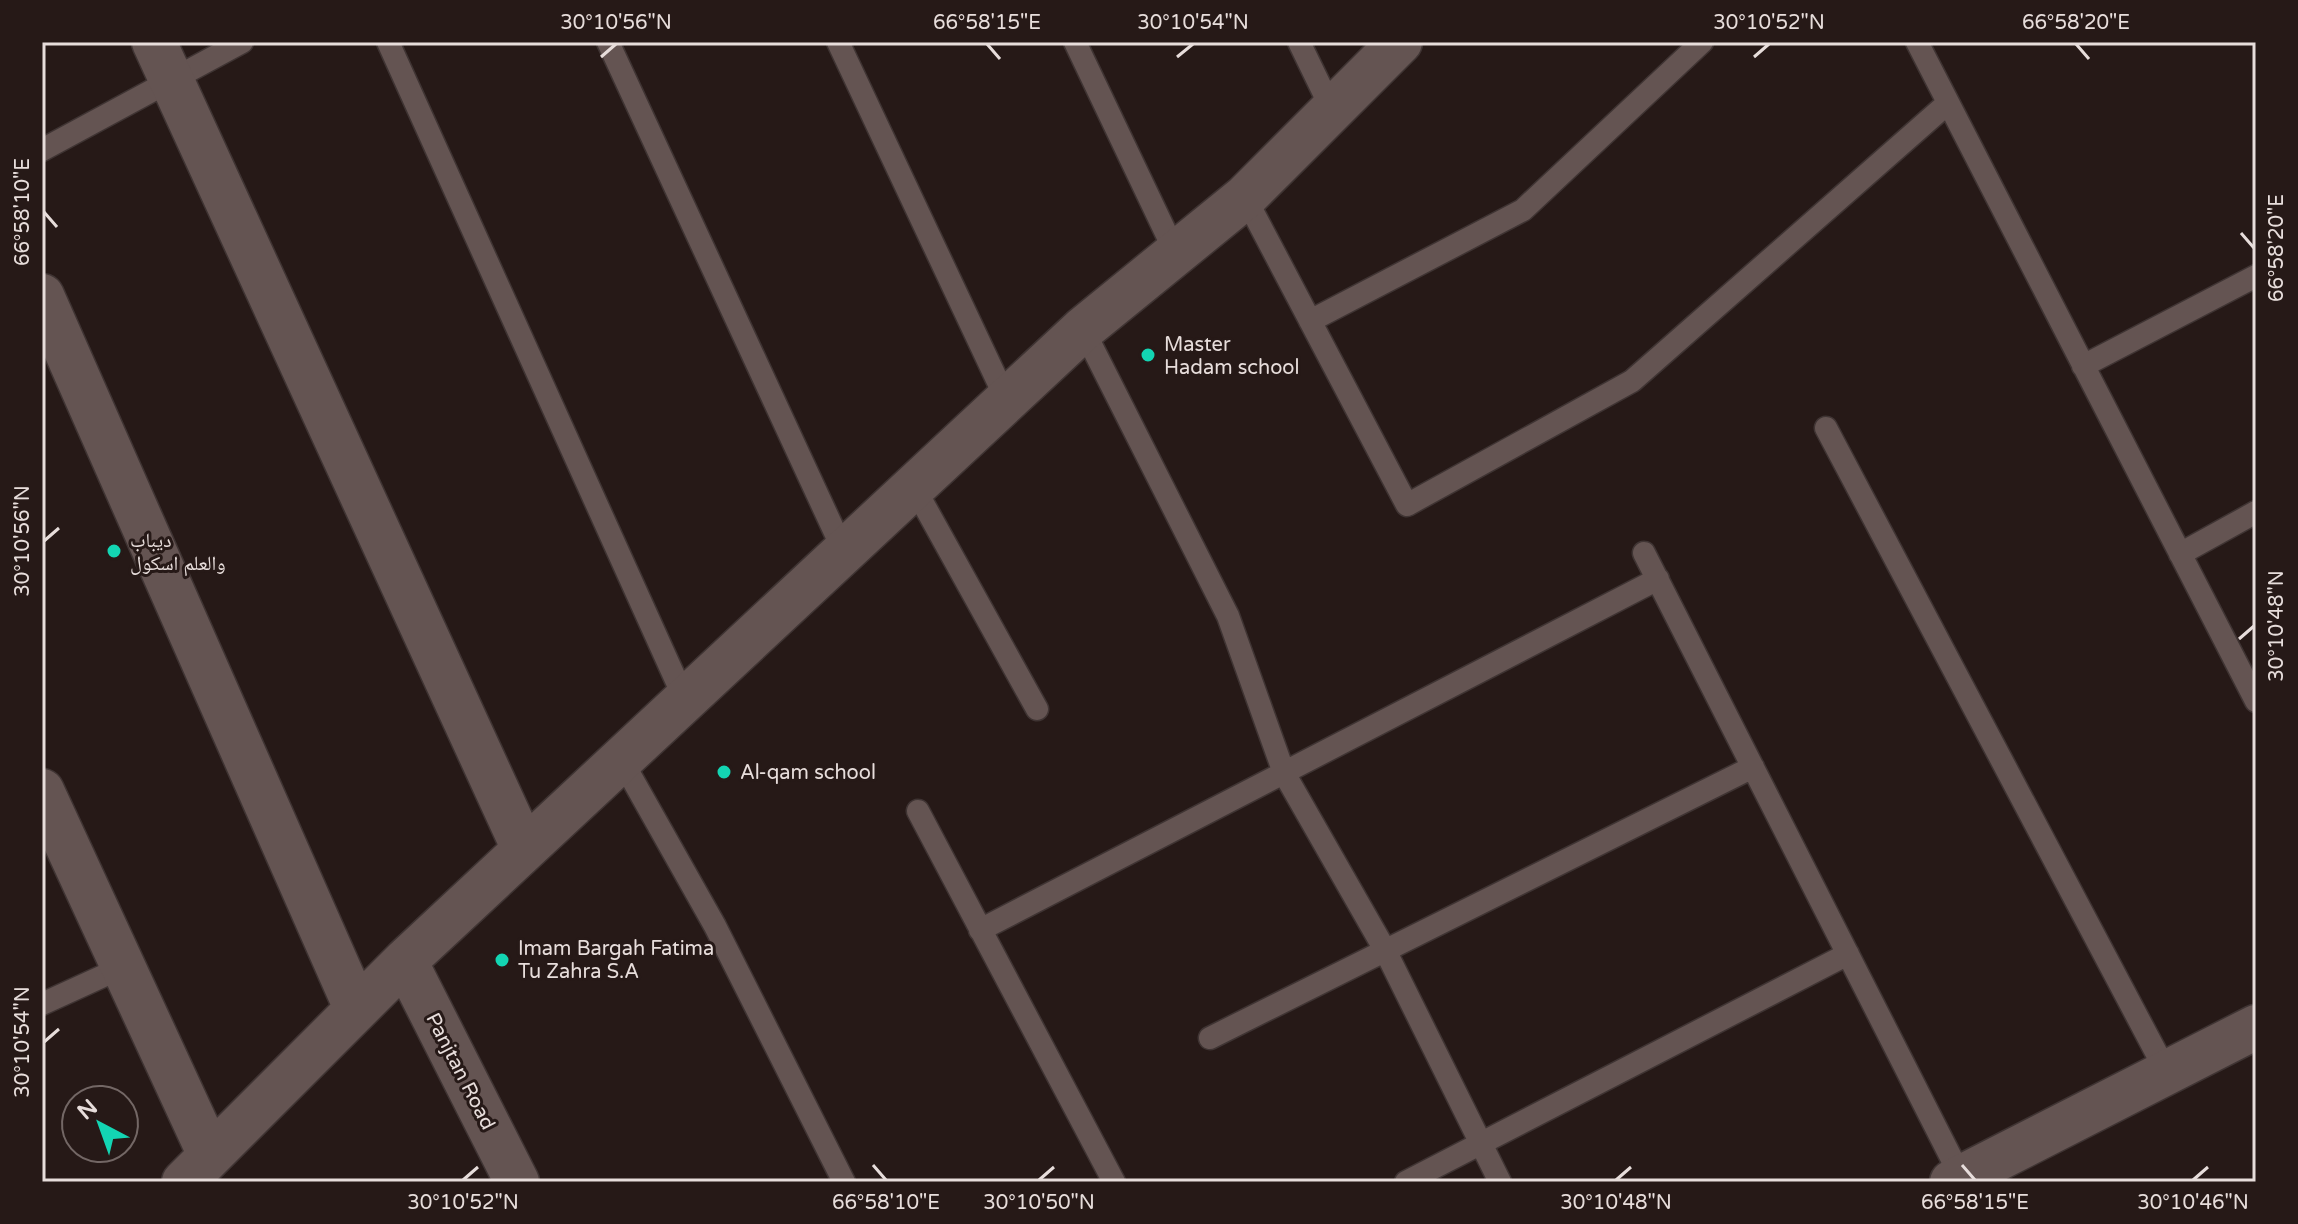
<svg xmlns="http://www.w3.org/2000/svg" width="2298" height="1224" font-family="'Varela Round','Noto Naskh Arabic',sans-serif">
<style>
.lines{fill:none;stroke-linecap:round;stroke-linejoin:round}
.lane-casing{stroke:#3f3433;stroke-width:25}
.street-casing{stroke:#3f3433;stroke-width:47}
.lane{stroke:#645452;stroke-width:22}
.street{stroke:#645452;stroke-width:44}
.ticks{fill:none;stroke:#e7dddb;stroke-width:3}
.poi-dot{fill:#13d5b3;stroke:#261917;stroke-width:3}
.labels{text-anchor:middle;stroke-width:6;stroke-linejoin:round;paint-order:stroke}
.poi-label{font-size:20px;fill:#e7dddb;stroke:#261917;text-anchor:start}
.street-label{font-size:20px;fill:#e7dddb;stroke:#261917}
.neatline{fill:none;stroke:#e7dddb;stroke-width:3}
.ticks-label{font-size:20px;text-anchor:middle;fill:#e7dddb}
</style>
<rect width="100%" height="100%" fill="#261917"/>
<g class="lines">
<defs>
<path id="lane" d="M388 42 685 700
M608 42 844 552
M838 42 1007 401
M1075 42 1176 254
M1299 42 1332 110
M1917 42 2256 701
M42 150 242 42
M1245 197 1407 505 1632 381 1948 103
M1310 321 1523 210 1702 42
M1083 329 1228 616 1284 773 1385 950 1500 1182
M2083 366 2256 276
M1826 428 2167 1073
M914 487 1037 709
M1644 553 1961 1177
M2180 554 2256 512
M621 759 715 926 844 1182
M918 811 1114 1182
M980 930 1658 579
M42 1004 123 967
M1210 1038 1753 767
M1406 1182 1848 954"/>
<path id="street" d="M154 42 524 849
M42 296 356 1008
M42 791 210 1155
M405 961 517 1182
M184 1182 405 961 1083 329 1245 197 1400 42
M1952 1182 2256 1027"/>
</defs>
<use href="#lane" class="lane-casing"/>
<use href="#street" class="street-casing"/>
<use href="#lane" class="lane"/>
<use href="#street" class="street"/>
</g>
<path class="ticks" d="M987 44 1000 59M2076 44 2089 59M601 57 616 44M1177 57 1193 44M1754 57 1769 44M44 212 57 227M2241 233 2254 248M44 541 59 528M2239 639 2254 626M44 1042 59 1029M873 1165 886 1180M1962 1165 1975 1180M463 1180 478 1167M1039 1180 1054 1167M1616 1180 1631 1167M2193 1180 2208 1167"/>
<g class="poi-dot">
<circle cx="1148" cy="355" r="8"/>
<circle cx="114" cy="551" r="8"/>
<circle cx="724" cy="772" r="8"/>
<circle cx="502" cy="960" r="8"/>
</g>
<g class="labels">
<g class="poi-label">
<text x="1164" y="351">Master<tspan x="1164" dy="23">Hadam school</tspan></text>
<text x="130" y="547">ديباب<tspan x="130" dy="23">والعلم اسكول</tspan></text>
<text x="740" y="779">Al-qam school</text>
<text x="518" y="955">Imam Bargah Fatima<tspan x="518" dy="23">Tu Zahra S.A</tspan></text>
</g>
<g class="street-label">
<text transform="translate(461 1071) rotate(63)" y="7">Panjtan Road</text>
</g>
</g>
<rect width="2298" height="1224" fill="none" stroke="#261917" stroke-width="88"/>
<g transform="translate(100 1124) rotate(319)"><circle r="38" fill="#261917" stroke="#736765" stroke-width="2"/>
<path d="M0-6L14 30L0 20L-14 30Z" fill="#13d5b3"/>
<text y="-12" font-size="22" font-weight="bold" text-anchor="middle" fill="#e7dddb">N</text>
</g>
<rect x="44" y="44" width="2210" height="1136" class="neatline"/>
<g class="ticks-label">
<text x="616" y="29">30°10'56"N</text>
<text x="987" y="29">66°58'15"E</text>
<text x="1193" y="29">30°10'54"N</text>
<text x="1769" y="29">30°10'52"N</text>
<text x="2076" y="29">66°58'20"E</text>
<text transform="translate(22 212) rotate(-90)" y="7">66°58'10"E</text>
<text transform="translate(2276 248) rotate(-90)" y="7">66°58'20"E</text>
<text transform="translate(22 541) rotate(-90)" y="7">30°10'56"N</text>
<text transform="translate(2276 626) rotate(-90)" y="7">30°10'48"N</text>
<text transform="translate(22 1042) rotate(-90)" y="7">30°10'54"N</text>
<text x="463" y="1209">30°10'52"N</text>
<text x="886" y="1209">66°58'10"E</text>
<text x="1039" y="1209">30°10'50"N</text>
<text x="1616" y="1209">30°10'48"N</text>
<text x="1975" y="1209">66°58'15"E</text>
<text x="2193" y="1209">30°10'46"N</text>
</g>
</svg>
